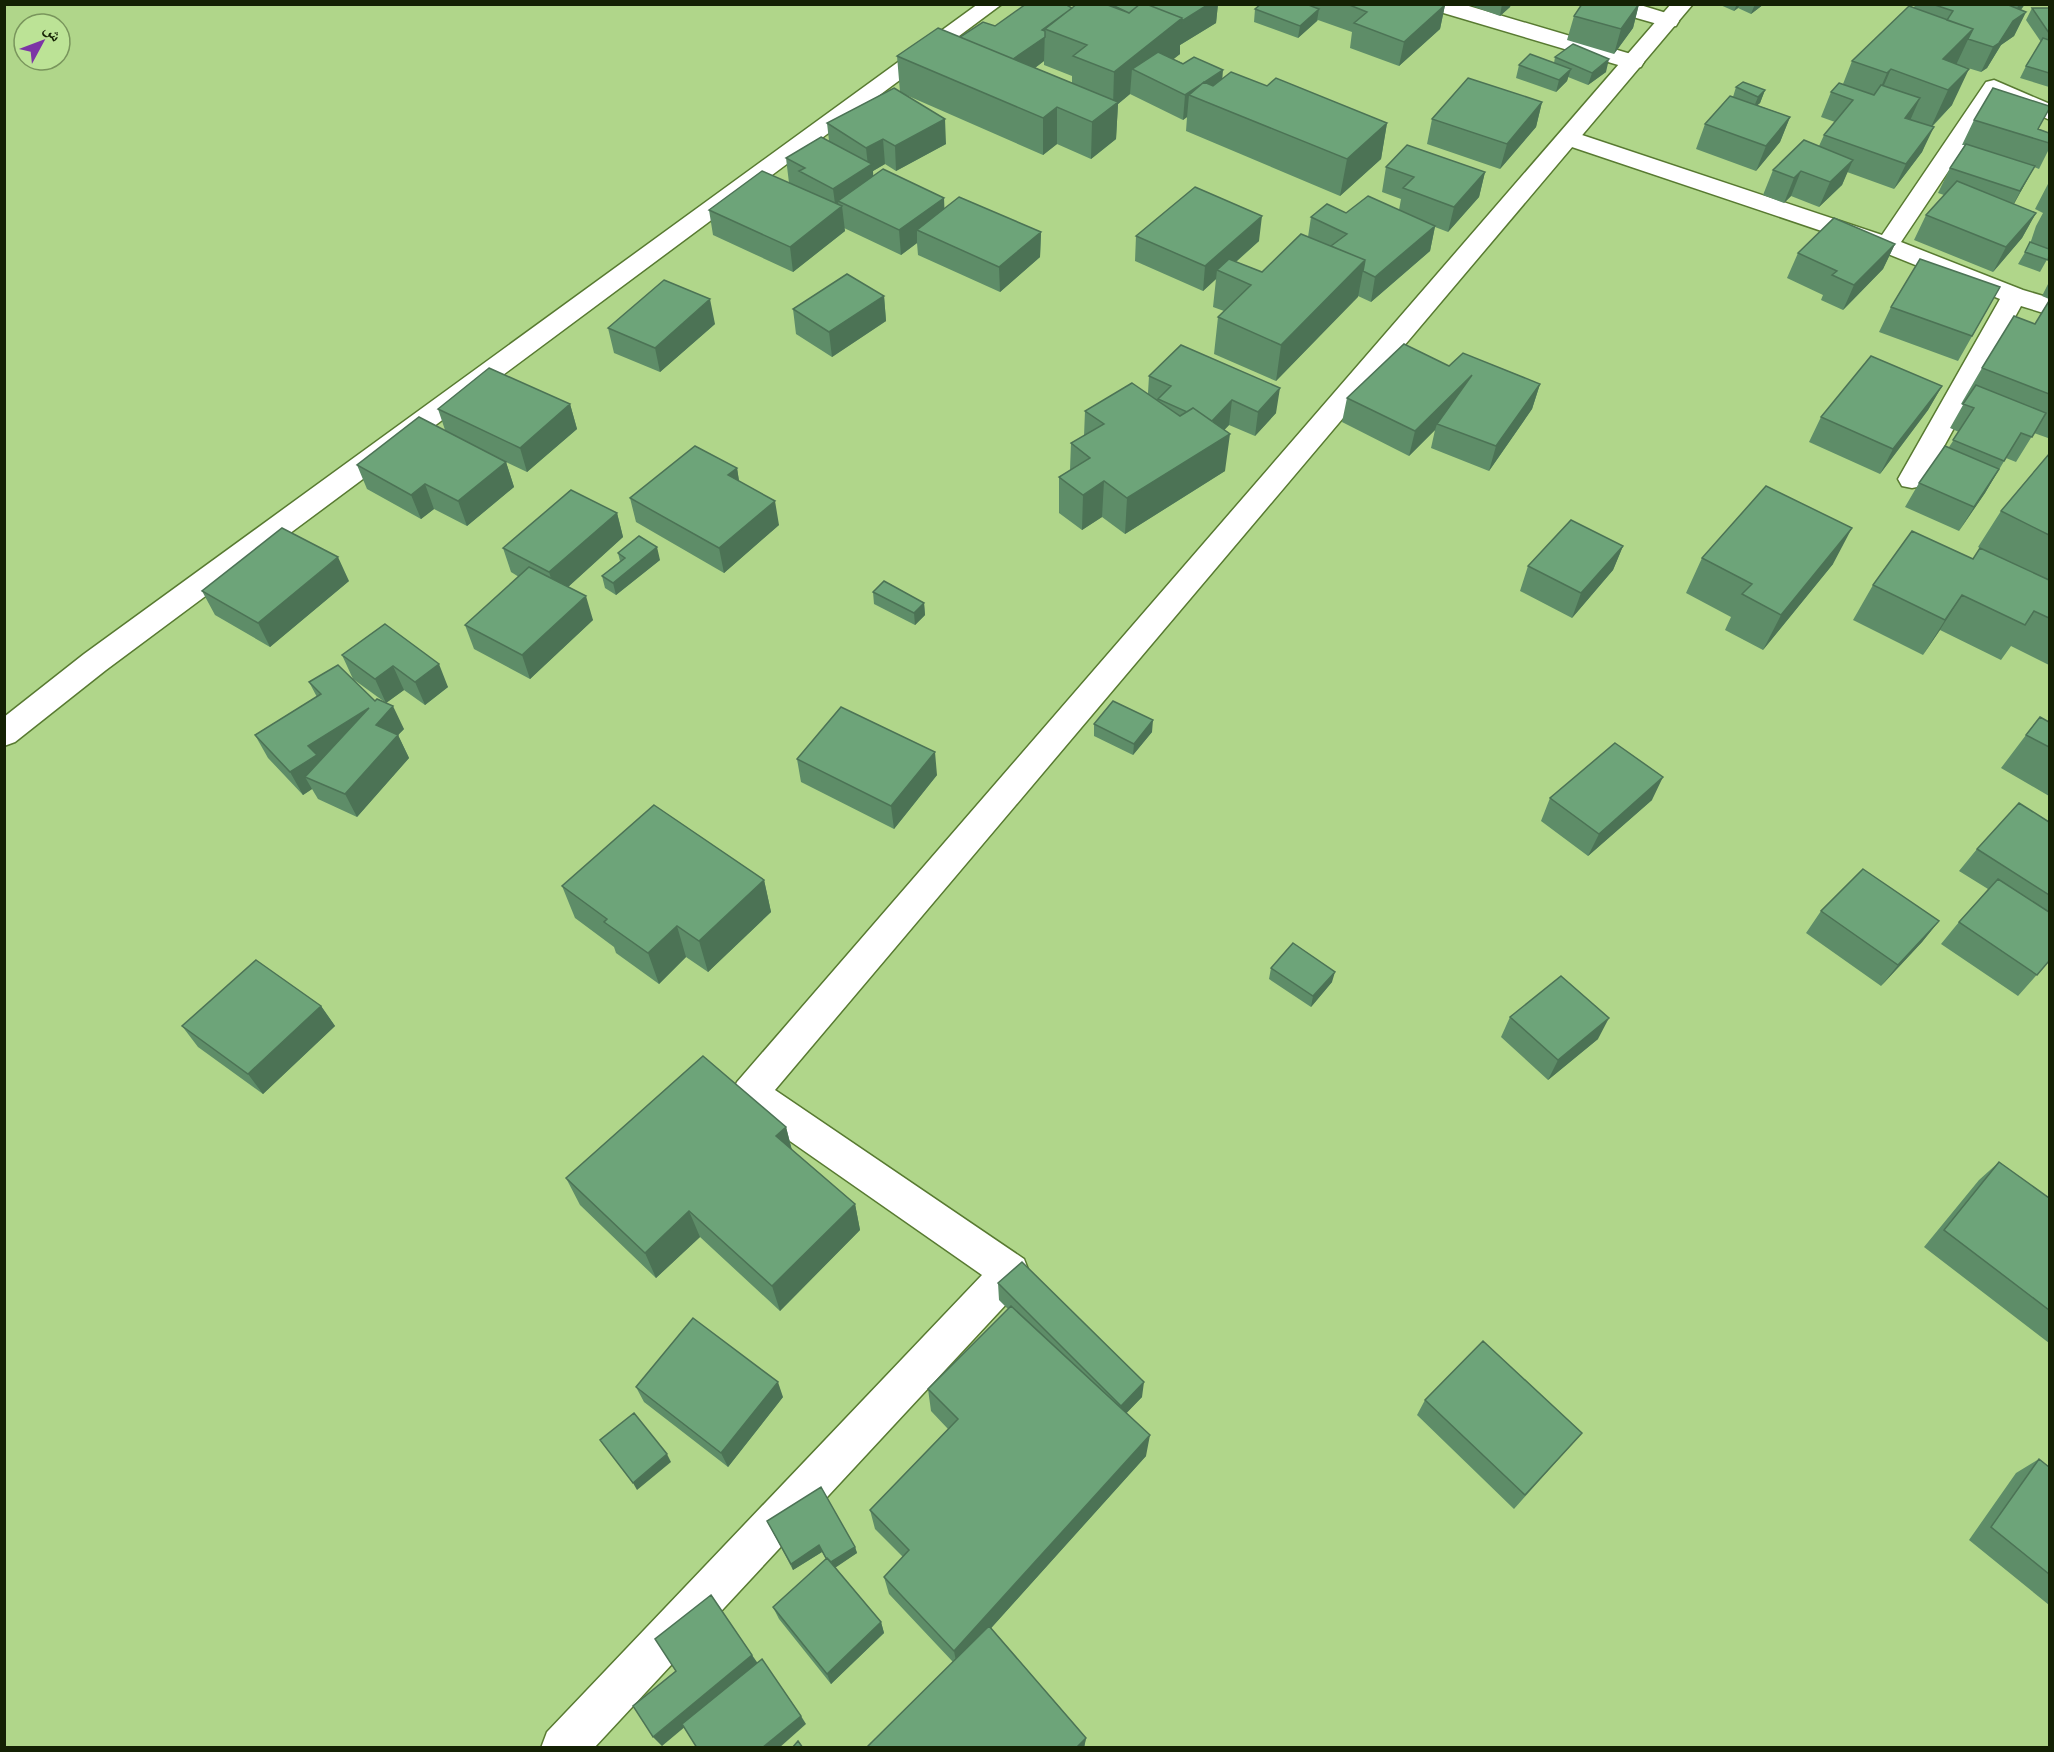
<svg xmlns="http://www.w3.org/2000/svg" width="2054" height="1752" font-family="Overpass,'Noto Naskh Arabic',sans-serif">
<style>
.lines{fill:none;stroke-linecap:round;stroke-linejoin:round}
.street-casing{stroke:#587a31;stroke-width:3}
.secondary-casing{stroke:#587a31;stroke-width:3}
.street{fill:#fff;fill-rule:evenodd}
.secondary{fill:#fff;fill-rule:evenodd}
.wall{fill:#5e8d68;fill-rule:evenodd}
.shaded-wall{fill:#4c7355}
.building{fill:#6da479;stroke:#4c7355;stroke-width:1.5}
</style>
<rect width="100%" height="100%" fill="#b0d68a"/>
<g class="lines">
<defs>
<path id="street" d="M978 4H1002L106 670 15 742 4 746V717L84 654Z
M1428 4H1462L1641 57 1644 62 1641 67 1633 69 1625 67 1430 9Z
M1603 4H1637L1676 16 1679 21 1676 26 1668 27 1605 9Z
M1994 80 2050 104V120L1998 97 1901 242 2023 290 2050 298V315L2021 306 1926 479 1922 486 1912 488 1902 486 1898 479 2000 299 1878 250 1560 143 1556 138 1560 133 1568 131 1576 133 1882 235 1986 82Z"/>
<path id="secondary" d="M1671 4H1693L775 1090 1024 1259 1029 1272 1024 1285 594 1748H541L547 1732 982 1275 737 1104 732 1093 737 1082Z"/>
</defs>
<use href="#street" class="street-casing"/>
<use href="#secondary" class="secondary-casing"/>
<use href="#street" class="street"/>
<use href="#secondary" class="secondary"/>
</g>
<path class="wall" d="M1077 4H1218L1216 23 1180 45V54L1173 59 1222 79 1267 86 1387 123 1381 159 1340 196 1186 131 1187 117 1183 120 1130 94 1118 104 1116 139 1091 159 1057 144 1043 155 906 95 946 144 896 171 885 164 873 171V176L944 198V208L1041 232 1040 257 1000 292 918 255 917 243 901 255 844 228 845 231 793 272 713 235 709 210 789 183 786 158 829 141 827 123 900 92 897 56 995 26 1072 8ZM1044 61V65L1072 76V83L1035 68Z
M1261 4H1444L1445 5 1440 29 1399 66 1350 48 1352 32 1318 20 1317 21 1298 38 1254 22 1255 9Z
M1511 4 1510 7 1500 16 1469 5Z
M1582 4H1639L1633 28 1614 54 1567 40 1574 16Z
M1718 4H1764L1751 14 1738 8 1734 11Z
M1915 4H2025L2021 10 2026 12 2014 36 2001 45 1987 68 1981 72 1958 65 1952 105 1932 127 1922 152 1894 189 1847 172 1842 185 1819 207 1791 196 1784 203 1763 195 1773 170 1819 146 1824 135 1835 122 1821 117 1831 92 1843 84 1852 61 1914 8Z
M2032 8H2049V87L2020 78 2026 66 2041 42 2026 20Z
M1555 57 1606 72 1588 85 1568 77 1567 81 1556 92 1516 78 1519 65 1554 63Z
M1736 87 1765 90 1760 103 1757 105 1790 117 1780 142 1756 171 1696 149 1705 124 1733 97Z
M1542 102 1536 127 1500 169 1427 144 1432 119Z
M1974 120 2039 129 2049 133V149L2039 169 2034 167 2014 204 2036 213 2022 238 1993 272 1914 240 1926 215 1944 195 1938 193 1950 168 1965 145H1962Z
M1386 167 1485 172 1479 197 1448 232 1435 227 1430 251 1371 302 1358 296 1276 381 1214 354 1218 317 1224 311 1213 307 1216 279 1203 291 1135 261 1136 236 1259 241 1236 262 1262 272 1308 237 1311 217 1346 213 1399 210 1401 199 1382 192Z
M2049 182V256L2040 272 2018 264 2030 244 2036 226 2043 213 2035 209Z
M1895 244 1883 269 1843 310 1821 300 1823 295 1787 278 1798 253Z
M2049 282V299L2042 296Z
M2000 287 1958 361 1879 332 1891 307Z
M884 296 886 321 832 357 796 334 793 309Z
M2049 301V436L2048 438 2034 433 2016 462 2006 458 1985 493 1959 531 1905 507 1919 483 1949 447 1959 432 1950 428 1963 405 1961 404 1982 368 2035 324Z
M715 324 660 372 614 353 608 328Z
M1449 366 1540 384 1532 409 1489 471 1431 448 1435 430 1409 456 1342 422 1347 398Z
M1149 376 1276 413 1255 436 1229 425 1224 430 1225 471 1125 534 1102 517 1082 530 1059 513V477L1070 470 1071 443 1084 436 1085 411 1148 393Z
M1942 386 1928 410 1880 474 1809 442 1821 417Z
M570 404 577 429 527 472 506 462 514 487 467 526 434 509 421 519 367 489 357 465 445 430 438 409Z
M2049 454V665L2011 646 2001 660 1940 630 1923 655 1853 620 1873 585 1973 559 1996 556 1978 547 2001 511Z
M737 468 739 482 779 525 724 573 636 522 630 498Z
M617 513 623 537 568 587 593 620 530 679 474 649 465 625 519 577 511 572 503 548Z
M1623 546 1613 570 1572 618 1520 591 1528 566Z
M618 553 660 560 616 595 605 588 602 576 620 561Z
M1702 558 1833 564 1763 650 1725 630 1731 617 1686 593Z
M349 581 270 647 215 615 202 591Z
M873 592 924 603 925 615 915 625 874 604Z
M385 624 448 687 425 705 404 690 386 703 353 679 342 655Z
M309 682 404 729 398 735 409 758 357 817 318 799 312 789 303 795 268 758 255 735 317 697Z
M2049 722V796L2001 768 2026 735Z
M1094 724 1152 732 1133 755 1094 736Z
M797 759 937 775 894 829 801 782Z
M1550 798 1652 800 1588 856 1541 821Z
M2049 822V961L2018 996 1941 944 1959 922 1988 889 1959 871 1977 849Z
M764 880 771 912 708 972 686 957 659 984 616 953 614 947 575 918 562 886Z
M1821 911 1939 921 1922 942 1881 986 1806 933Z
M1271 968 1332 982 1311 1007 1269 979Z
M321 1006 335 1026 263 1094 198 1047 182 1026Z
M1510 1017 1598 1039 1548 1080 1501 1037Z
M786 1127 792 1150 855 1204 860 1230 780 1311 700 1237 656 1278 580 1205 566 1178Z
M1999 1162 2049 1198V1343L1924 1247 1979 1180Z
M998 1283 1142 1397 1126 1413 1146 1456 991 1628 1086 1738 1084 1748H869L953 1662 889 1594 884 1577 903 1557 875 1529 870 1510 948 1429 931 1411 928 1389 1008 1309 999 1300Z
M636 1387 783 1397 728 1467 644 1402Z
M1425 1400 1582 1433 1514 1509 1417 1415Z
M2039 1459 2049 1467V1605L1969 1540 2016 1473Z
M767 1521 855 1547 857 1553 835 1567 881 1622 884 1633 831 1684 779 1619 773 1607 826 1559 822 1552 793 1570Z"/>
<path class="shaded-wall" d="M1209 4H1218L1216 23 1180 45V54L1150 78 1132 69 1130 94 1118 104 1116 139 1091 159 1092 122 1113 106 1114 72 1182 18Z
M1502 4H1511L1510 7 1500 16Z
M1639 4 1633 28 1614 54 1621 29Z
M1737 4H1740L1738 8 1734 11Z
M1755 4H1764L1751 14Z
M2019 4H2025L2009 25Z
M1445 5 1440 29 1399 66 1404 42Z
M1319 9 1317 21 1298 38 1300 26Z
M2026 12 2014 36 2001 45 1987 68 1981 72 1993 47 2013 21Z
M1045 29 1044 61 1008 88V63L1042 30Z
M1973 29 1956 65 1943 59Z
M1609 59 1606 72 1588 85 1592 73Z
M1571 69 1567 81 1556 92 1559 80Z
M1891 69 1875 106 1871 110 1887 73Z
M1969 69 1952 105 1931 127 1948 90Z
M1223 70 1221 95H1189L1187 117 1183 120 1185 95Z
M1765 90 1760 103 1753 109 1758 97Z
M1920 98 1909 123 1905 118Z
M1542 102 1536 127 1500 169 1507 144Z
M1057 107V144L1043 155V118Z
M1790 117 1780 142 1756 171 1766 146Z
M945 119 946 144 896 171 895 146Z
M1387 123 1381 159 1340 196 1347 159Z
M1934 127 1922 152 1894 189 1906 164Z
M883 139 885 164 873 171 874 189 838 201 839 209 842 206 845 231 793 272 790 247 836 211 833 189 868 166 866 148Z
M1853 160 1842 185 1819 207 1830 182Z
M2035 166 2007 216 2023 186Z
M1801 171 1791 196 1784 203 1794 178Z
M1485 172 1479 197 1448 232 1454 207Z
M944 198 945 223 917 230V243L901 255 899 230Z
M2036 213 2022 238 1993 272 2006 247Z
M1262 216 1259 241 1223 273 1217 270 1216 279 1203 291 1205 266Z
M1435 226 1430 251 1371 302 1375 277Z
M1041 232 1040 257 1000 292 999 267Z
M1895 244 1883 269 1843 310 1854 285Z
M1365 260 1358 297 1276 381 1281 345Z
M884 296 886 321 832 357 829 332Z
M710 299 715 324 660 372 655 348Z
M1472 375 1437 424 1435 430 1409 456 1415 431Z
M1540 384 1532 409 1489 471 1496 446Z
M1942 386 1928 410 1880 474 1893 449Z
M1280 388 1276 413 1255 436 1258 412Z
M1232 400 1229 425 1208 447 1210 423Z
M570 404 577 429 527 472 520 448Z
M1230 434 1225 471 1125 534 1127 498Z
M506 462 514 487 467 526 458 501Z
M737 468 741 493 728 475Z
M1999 469 1985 493 1959 531 1974 507Z
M1104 481 1102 517 1082 530 1083 495Z
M425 484 434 509 421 519 411 495Z
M775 501 779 525 724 573 719 548Z
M617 513 623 537 557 597 549 572Z
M1852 528 1833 564 1763 650 1781 615Z
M1623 546 1613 570 1572 618 1581 593Z
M657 547 660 560 616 595 613 583Z
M338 557 349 581 270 647 258 623Z
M1962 595 1940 630 1923 655 1945 620Z
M586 596 593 620 530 679 522 655Z
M924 603 925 615 915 625 914 613Z
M439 664 448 687 425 705 415 682Z
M393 666 404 690 386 703 375 679Z
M393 706 404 729 398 735 409 758 357 817 345 794 305 777 312 789 303 795 290 772 308 746 369 708Z
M1153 720 1152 732 1133 755 1134 744Z
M935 752 937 775 894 829 891 806Z
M1663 777 1652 800 1588 856 1599 834Z
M764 880 771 912 708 972 699 941Z
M1939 921 1922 942 1881 986 1898 965Z
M677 926 686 957 659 984 648 953Z
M1335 972 1332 982 1311 1007 1313 996Z
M321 1006 335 1026 263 1094 248 1074Z
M1609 1018 1598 1039 1548 1080 1558 1060Z
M786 1127 793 1155 776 1136Z
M855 1204 860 1230 780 1311 772 1286Z
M689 1211 700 1237 656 1278 645 1253Z
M778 1382 783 1397 728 1467 721 1453Z
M1144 1382 1142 1397 1119 1421 1121 1406Z
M1150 1435 1146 1456 957 1666 954 1651Z
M667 1454 671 1462 637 1490 633 1483Z
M819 1545 822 1552 793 1570 791 1564Z
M855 1547 857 1553 832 1570 829 1564Z
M881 1622 884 1633 831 1684 827 1674Z
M752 1655 759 1665 662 1746 653 1737Z
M801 1716 806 1724 779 1748H762Z
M1086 1738 1084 1748H1076Z"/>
<path class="building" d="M1026 4H1065L1072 8 1042 30 1045 31V37L1013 59 960 37 983 22 995 26Z
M1077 4H1105L1129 13 1140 4H1146L1182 18 1114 72 1073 56 1087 45 1045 29Z
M1110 4H1140L1129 13Z
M1146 4H1209L1182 21V18Z
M1261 4H1306L1319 9 1300 26 1255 9Z
M1347 4H1444L1445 5 1404 42 1354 23 1367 12Z
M1582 4H1639L1621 29 1574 16Z
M1932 4H2006L2026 12 2013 21 1999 43 1993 47 1968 39 1973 29 1947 20 1953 11Z
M1909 6 1973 29 1943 59 1969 69 1948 90 1891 69 1887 73 1852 61Z
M2032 8H2049V33Z
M938 28 1118 102 1092 122 1057 107 1043 118 897 56Z
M2043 38 2049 40V73L2026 66Z
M1573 44 1609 59 1592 73 1555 57Z
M1158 52 1183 64 1194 57 1223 70 1185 95 1132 69Z
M1530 54 1571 69 1559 80 1519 65Z
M1231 72 1267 86 1276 78 1387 123 1347 159 1189 95 1204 82 1213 86Z
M1468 78 1542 102 1507 144 1432 119Z
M1743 82 1765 90 1758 97 1736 87Z
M1839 83 1874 95 1881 85 1920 98 1905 118 1934 127 1906 164 1824 135 1853 100 1831 92Z
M894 88 945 119 895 146 883 139 866 148 827 123Z
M1993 88 2049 106V109L2038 129 2049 133V143L1974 120Z
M1730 96 1790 117 1766 146 1705 124Z
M821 137 872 164 833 189 799 171 805 168 786 158Z
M1804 140 1853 160 1830 182 1801 171 1794 178 1773 170Z
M1966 144 2035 166 2020 191 1950 168Z
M1407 145 1485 172 1454 207 1403 188 1414 177 1386 167Z
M883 169 944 198 899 230 838 201Z
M762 171 842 206 790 247 709 210Z
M1957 181 2036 213 2006 247 1926 215Z
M1195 187 1262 216 1205 266 1136 236Z
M1368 196 1435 226 1375 277 1363 271 1365 260 1331 246 1347 234 1311 217 1327 204 1346 213Z
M959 197 1041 232 999 267 917 230Z
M1834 218 1895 244 1854 285 1832 275 1837 271 1798 253Z
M1301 234 1365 260 1281 345 1218 317 1251 285 1217 270 1229 259 1262 272Z
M2030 242 2049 249V256L2048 260 2025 252Z
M1920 259 2000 287 1972 336 1891 307Z
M847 274 884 296 829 332 793 309Z
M664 280 710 299 655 348 608 328Z
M2049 301V394L1982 368 2014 316 2035 324Z
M1404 344 1449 366 1463 353 1540 384 1496 446 1437 424 1472 375 1415 431 1347 398Z
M1181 345 1280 388 1258 412 1232 400 1212 421 1193 408 1187 412 1158 399 1171 386 1149 376Z
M1871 356 1942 386 1893 449 1821 417Z
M489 368 570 404 520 448 438 409Z
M1132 383 1180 416 1193 408 1230 434 1127 498 1104 481 1083 495 1059 477 1090 458 1071 443 1104 424 1085 411Z
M1976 385 2046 413 2032 437 2021 433 2004 461 1953 440 1974 408 1963 404Z
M419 417 506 462 458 501 425 484 411 495 357 465Z
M695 446 737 468 728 475 775 501 719 548 630 498Z
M1945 446 1999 469 1974 507 1919 483Z
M2049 454V535L2001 511Z
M1766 486 1852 528 1781 615 1742 594 1752 584 1702 558Z
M571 490 617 513 549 572 503 548Z
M1571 520 1623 546 1581 593 1528 566Z
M282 528 338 557 258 623 202 591Z
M1912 531 1973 559 1980 548 2049 580V579V618L2034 611 2025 625 1962 595 1945 620 1873 585Z
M639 536 657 547 613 583 602 576 625 558 618 553Z
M529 567 586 596 522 655 465 625Z
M884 581 924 603 914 613 873 592Z
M385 624 439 664 415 682 393 666 375 679 342 655Z
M338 665 375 701 377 699 393 706 376 725 398 735 345 794 305 777 369 708 308 746 317 755 290 772 255 735 321 694 309 682Z
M1113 701 1153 720 1134 744 1094 724Z
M841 707 935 752 891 806 797 759Z
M2040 717 2049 722V747L2026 735Z
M1615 743 1663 777 1599 834 1550 798Z
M2019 803 2049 822V895L1977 849Z
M654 805 764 880 699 941 677 926 648 953 604 922 607 919 562 886Z
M1863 869 1939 921 1898 965 1821 911Z
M1998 879 2049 912V961L2037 975 1959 922Z
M1293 943 1335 972 1313 996 1271 968Z
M256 960 321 1006 248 1074 182 1026Z
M1561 976 1609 1018 1558 1060 1510 1017Z
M703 1056 786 1127 776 1136 855 1204 772 1286 689 1211 645 1253 566 1178Z
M1999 1162 2049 1198V1310L1944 1230Z
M1022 1262 1144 1382 1121 1406 998 1283Z
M1011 1306 1150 1435 954 1651 884 1577 909 1550 870 1510 958 1419 928 1389Z
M693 1318 778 1382 721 1453 636 1387Z
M1483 1341 1582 1433 1525 1495 1425 1400Z
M634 1413 667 1454 633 1483 600 1440Z
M2039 1459 2049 1467V1574L1991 1527Z
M821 1487 855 1547 831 1562 827 1558H826L819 1545 791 1564 767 1521Z
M827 1558 881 1622 827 1674 773 1607Z
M711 1595 752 1655 653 1737 633 1706 676 1671 655 1639Z
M989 1626 1086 1738 1076 1748H870L868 1746Z
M762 1659 801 1716 762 1748H697L682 1724Z
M798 1741 803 1748H792Z"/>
<rect width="2054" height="1752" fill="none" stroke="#142104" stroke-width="12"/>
<g transform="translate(42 42) rotate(49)"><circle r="28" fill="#bce396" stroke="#79955c" stroke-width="1.5"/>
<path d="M0-4.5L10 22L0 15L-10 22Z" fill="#7c34a6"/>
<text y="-9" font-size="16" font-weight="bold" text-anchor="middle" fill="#142104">ش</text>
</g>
</svg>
